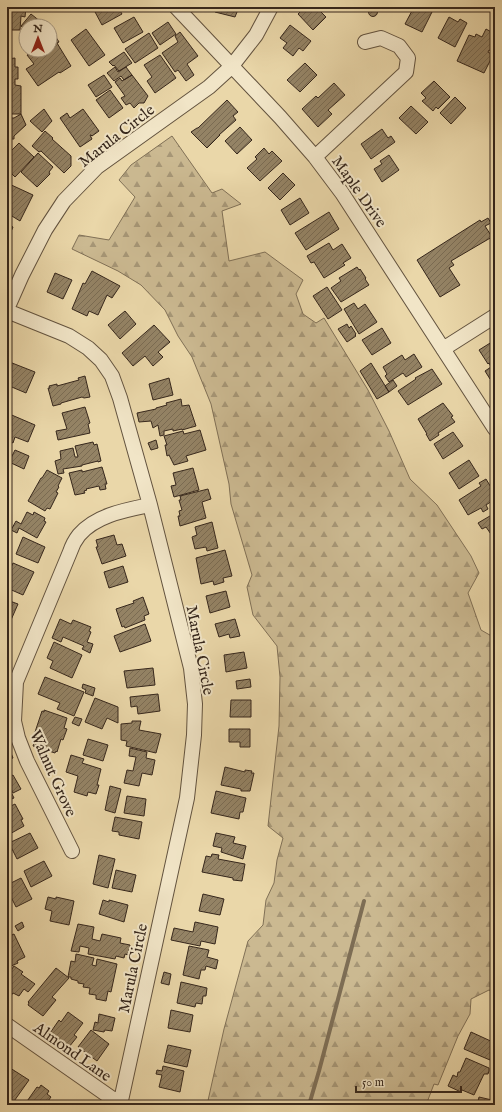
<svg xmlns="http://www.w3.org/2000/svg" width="502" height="1112" font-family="'IM FELL English',serif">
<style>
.forest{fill:url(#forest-firs);stroke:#807056}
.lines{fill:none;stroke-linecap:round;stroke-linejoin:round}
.stream{stroke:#7d6d54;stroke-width:4}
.building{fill:url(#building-hatch);stroke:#36271c}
.street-casing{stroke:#63533f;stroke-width:16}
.street{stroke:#f1e5c7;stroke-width:14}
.labels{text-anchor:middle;stroke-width:4;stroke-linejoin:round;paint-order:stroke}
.street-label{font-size:16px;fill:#36271c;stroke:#f1e5c7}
</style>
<defs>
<pattern id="forest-firs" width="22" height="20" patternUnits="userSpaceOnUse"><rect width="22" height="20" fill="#cbb991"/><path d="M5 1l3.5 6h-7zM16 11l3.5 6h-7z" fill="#a69676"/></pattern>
<pattern id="building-hatch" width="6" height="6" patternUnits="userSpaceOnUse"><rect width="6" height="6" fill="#948365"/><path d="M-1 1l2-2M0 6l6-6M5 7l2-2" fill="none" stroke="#7a6b52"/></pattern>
</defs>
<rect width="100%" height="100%" fill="#ead7a9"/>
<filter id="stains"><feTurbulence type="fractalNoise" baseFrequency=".005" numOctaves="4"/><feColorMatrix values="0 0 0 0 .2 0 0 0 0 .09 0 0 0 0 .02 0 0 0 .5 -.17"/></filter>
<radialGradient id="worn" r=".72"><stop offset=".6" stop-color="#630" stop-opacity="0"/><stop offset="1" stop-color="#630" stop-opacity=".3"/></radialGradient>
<path class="forest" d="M172 136 212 193 222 189 241 204 222 211 229 261 265 252 303 280 296 294 303 314 316 323 324 318 368 390 389 431 410 479 437 505 471 556 479 573 468 593 481 630 495 638V842L492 856 495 861V993L489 990 471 999 470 1014 458 1036 438 1085 434 1084 426 1105H207L224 1029 248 941 263 925 266 900 274 883 277 860 283 838 268 826 279 726 280 677 277 646 253 615 247 587 252 575 231 504 229 484 211 404 192 357 178 336 165 310 141 285 118 271 72 249 79 235 109 240 135 197 119 180 131 165Z"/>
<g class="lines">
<path class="stream" d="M309 1105 319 1071 364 901"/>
</g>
<path class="building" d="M7 7H26L25 17 21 16 20 30H10V20H7Z
M99 7H122L119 9 122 14 102 25 94 10Z
M217 7H249L248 10 239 7 235 17 215 12Z
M305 7H316L326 17 313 30 298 14Z
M414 7H422L432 12 422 32 405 24Z
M368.5 12a4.5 4.5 0 1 1 9 0a4.5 4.5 0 1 1-9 0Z
M31 14 41 22 38 26H26V30L21 26Z
M134 17 143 32 123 43 114 28Z
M449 17 458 22 460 19 467 23 455 47 438 38Z
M168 22 176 34 160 45 152 33Z
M290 25 311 41 303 51 299 48 293 56 283 48 287 43 280 38Z
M86 29 105 55 89 66 71 40Z
M486 29 495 34 491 41 494 43 491 51 489 50 488 52 493 55 484 73 457 61 469 35 475 37 476 34 482 37Z
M180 32 198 56 187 64 194 75 186 81 178 70 175 72 162 53 178 42 175 36Z
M149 33 158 48 135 63 125 49Z
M54 34 59 42 57 43 71 66 60 73 59 72 38 86 26 69 34 64 27 55 35 50H50V36Z
M124 52 132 63 119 71 114 65 113 66 109 62Z
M160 55 176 78 155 93 147 81 152 77 144 65Z
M15 58V67H18V79H15V85L21 86V114H7V59Z
M305 63 317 75 300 92 287 80Z
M115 67 118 72 126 67 132 75 124 80 121 76 114 81 107 73Z
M104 75 112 87 96 97 88 85Z
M132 75 148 96 144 103H139L134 108 130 103 126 105 121 98 125 96 115 82 120 78 122 81Z
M434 81 450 97 438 109 436 107 433 111 422 101 426 98 421 93Z
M334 83 345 95 328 110 332 114 318 127 302 109 316 96 318 98Z
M110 90 123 108 109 118 96 100Z
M455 97 466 108 451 124 440 113Z
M227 100 238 112 233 116 236 120 219 135H220L207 148 191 132 197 128H198Z
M411 106 428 122 416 134 399 118Z
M44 109 52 121 42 132 30 121Z
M83 109 99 131 92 136 91 135H90L92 139 80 147 60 118 67 113 70 118Z
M21 114 26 125 14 136V139H7V145V118H14Z
M240 127 252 140 237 154 225 141Z
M382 129 388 138 391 136 395 142 371 159 361 144Z
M45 131 53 138 52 139 71 156V166L64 173 41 151 39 152 32 146Z
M19 143 34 157 15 177 7 169V155Z
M264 148 269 154 272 151 282 161 260 181 247 168 257 159 255 157Z
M38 153 53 167 49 172 50 174 37 187 21 172Z
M389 155 399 170 382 182 374 169 382 164 380 161Z
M283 173 295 185 280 200 268 188Z
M7 183 33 195 20 221 7 213Z
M300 198 309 213 290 225 281 210Z
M329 212 339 229 306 250 295 233Z
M488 218 491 223 485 226 492 237 451 261 454 265 449 268 460 285 440 297 417 260 480 220 481 222Z
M7 224 13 227 7 241Z
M329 243 333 250 342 244 351 258 343 263 345 265 324 278 314 262 311 263 307 256Z
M357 267 359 270 360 269 366 278 365 279 369 285 341 302 331 288 341 281 339 278Z
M92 271 120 286 112 298 107 295 98 315 89 311 87 316 72 309 83 283 85 284Z
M55 273 72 280 63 299 47 292Z
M327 287 342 310 328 319 313 296Z
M354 303 358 309 365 304 377 322 359 334 344 309Z
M125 311 136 324 120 339 108 325Z
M347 324 349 328 351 326 356 334 355 335 356 336 347 342 338 329Z
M154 325 170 342 158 352 163 357 153 366 145 356 133 366 122 353Z
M382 328 391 343 372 355 362 340Z
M495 340V364L491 367 489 363 488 364 479 350Z
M414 354 422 367 406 377 403 373 389 382 385 376 387 374 383 367 402 355 405 360Z
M7 361 35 372 26 393 7 385Z
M371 363 389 392 377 399 360 371Z
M491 367 493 368 495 367V377L490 379 485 371Z
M432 369 442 384 408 405 398 391 416 379 415 378Z
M85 376 90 397 84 398 82 397 61 403V404L53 406 48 388H50L49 386 57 384V386L79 380 78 378Z
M169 378 173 395 153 400 149 384Z
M393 380 397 386 389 392 385 386Z
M181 399 182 406 189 405 196 426 182 430V429L173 431V429L164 431V435L160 436 158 425 153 428 151 421 139 422 137 413 156 409V408L167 405 166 403Z
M443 403 453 416 451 417 455 422 438 433 439 435 430 441 426 434H427L418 419Z
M85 407 90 423 88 424 90 433 58 440 56 431 67 429 62 413Z
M7 413 35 425 28 442 15 437 13 443 7 440Z
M200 430 206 450 186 456 188 461 174 465 169 455 167 456 165 445H167L164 436 183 431 184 434Z
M453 432 463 446 443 459 434 444Z
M156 440 158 448 151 450 148 443Z
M93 442 94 445 97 444 101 461 98 462V461L82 465V466L63 469 64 473 58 474 55 461 61 459 60 451 73 448 75 457H78L75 446Z
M15 450 29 456 24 469 9 462Z
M469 460 479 476 459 489 449 473Z
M102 467 107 484H105L106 489 100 490 99 486 86 489 87 490 84 491 85 493 75 495 69 473 82 470V472Z
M193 468 199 490 174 497 171 486 176 485 173 473Z
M47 470 62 478 58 486 59 487 56 492 58 493 50 509 47 508 45 511 28 501 41 478H42Z
M486 479 492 489 495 488V503L493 504 492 501 486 505 488 509 483 512 481 508 468 515 459 500 481 486 479 483Z
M208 489 211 499 202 502 206 518 180 526 178 516H180L179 511 182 510 179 500H181L180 496Z
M27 512 33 515 34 512 45 518 44 521 46 522 37 538 19 528 17 533 11 530 16 521 21 524Z
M495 513V540L486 527 482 529 478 523Z
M212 522 218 548 207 551 206 547 195 549 192 537 197 535 195 527Z
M114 535 117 545 122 544 126 556 102 564 96 547H98L96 540Z
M23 537 45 547 38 563 16 554Z
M225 550 232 576 223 578 224 582 214 585 213 581 201 584 196 558Z
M13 563 34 572 23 595 7 588V577Z
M123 566 128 582 109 588 104 572Z
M226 591 230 607 210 613 206 596Z
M143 597 149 614 144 616 145 620 125 628 124 626 122 627 116 609 134 603 133 601Z
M7 600 18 604 11 620 7 618Z
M60 619 71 624 73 620 91 627 89 631 91 632 87 642 93 644 90 653 82 649 84 646 63 637 61 642 52 638Z
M235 619 240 636 230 638 229 634 219 637 215 624Z
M145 624 151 641 120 652 114 636Z
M54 642 82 655 72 678 50 668 53 661 47 658Z
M244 652 247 668 226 672 224 655Z
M153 668 155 685 127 688 124 671Z
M45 677 84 692 74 716 57 709 60 703 38 694Z
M250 679 251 687 237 689 236 681Z
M83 684 95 688 93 696 85 693 86 690 82 688Z
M158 694 160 711 138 714 137 706 131 707 130 697Z
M95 698 118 707V723L107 718 102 729 85 722Z
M231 700H251V717H230Z
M44 710 67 718 64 728 67 729 63 740 61 739 57 752 56 751 55 753 33 746 38 733 35 732 42 711 44 712Z
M75 717 82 719 79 726 72 723Z
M132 721H141L139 730 161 734 156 753 126 746 127 741 121 740V724L132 723Z
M229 729H250V747H240V742H229Z
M88 739 108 745 103 761 83 755Z
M7 743 13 758 7 760Z
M130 748 147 752 146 758 155 760 152 775 142 773 139 786 124 783 127 770 133 771 136 757 129 756Z
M71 755 84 759 82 763 101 769 97 785H99L96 794 88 792 87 796 74 792 78 776 66 772Z
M225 767 245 772V770L252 771 251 773H254L250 791H241V789L221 785Z
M13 775 21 789 13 793 7 781V778Z
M7 784 14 798 7 801Z
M110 786 121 789 115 813 105 810Z
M216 791 246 798 243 812H240L239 819 211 813Z
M127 796 146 799 144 816 124 813Z
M15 804 23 819 21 820 24 826 8 835 7 808Z
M115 817 142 822 139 839 119 835V832L112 831Z
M30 833 38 848 17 859 9 843Z
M216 833 235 837 233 843 246 846 243 859 221 852 222 848 213 846Z
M212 854 219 855 218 859 245 864 242 881 233 880V878L202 872 206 856 211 857Z
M99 855 115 859 108 888 93 884Z
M44 861 52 876 31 887 24 871Z
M116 870 136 875 132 892 112 888Z
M21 878 32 899 16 907 7 889V885Z
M203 894 224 899 220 915 199 911Z
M48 897 56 899V897L74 901 69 925 50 921 52 911 45 909Z
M103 900 109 902V900L128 905 124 922 99 914Z
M22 922 24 927 18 931 15 926Z
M195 922 218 927 215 944 201 941 200 946 171 940 174 928 193 932Z
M78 924 94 927 92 939 100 941 102 934 121 938 120 943 130 945 128 955 125 954 124 958 116 956 115 959 88 954 89 948 80 946 79 952 71 951Z
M14 934 25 957 17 961 18 963 7 968V937Z
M189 946 209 950 207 957 218 960 216 969 206 966 205 970H201L199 979 183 975Z
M76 954 94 958 92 965 96 966 97 959 117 964 111 992 108 991 106 1001 96 999V995L89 994 90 988 83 987 84 984 78 983V981L71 979V977H68L71 961 75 962Z
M14 966 23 972 21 974 35 984 28 992 24 989 19 996 13 993 7 1001V976Z
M56 968 69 978 52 997 56 1000 43 1016 28 1005 29 1003 28 1002Z
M164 972 171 974 169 985 161 983Z
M181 982 207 988 206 996H203L202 1004 196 1003 195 1007 177 1003Z
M171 1010 193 1015 190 1032 168 1028Z
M68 1012 83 1023 74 1035 77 1037 69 1047 50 1033 59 1020 61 1022Z
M99 1014 115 1018 112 1031 105 1030 104 1032 93 1030 95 1022 98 1023Z
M91 1030 109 1044 97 1061 78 1047Z
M471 1032 495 1043V1050L490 1060 464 1049Z
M168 1045 191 1050 187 1067 164 1062Z
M466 1058 489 1068V1071L488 1074H484L474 1095 462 1090 461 1092 448 1086 453 1075 457 1077 458 1072H460Z
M7 1066 29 1080 12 1104 7 1101Z
M163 1066 184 1071 180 1092 159 1087 162 1075 156 1074 157 1070 162 1071Z
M41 1085 49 1091 47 1094 51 1097 45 1105H20L22 1101 25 1104 37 1087 39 1088Z
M479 1097 492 1100 491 1105H477Z"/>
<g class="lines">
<defs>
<path id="street" d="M176 7 280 117 315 157 342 193 495 429
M315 157 406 72 408 58 399 46 381 38 365 42
M7 309 22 275 45 230 64 201 97 167 209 87 231 67 256 35 271 7
M7 311 69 336 88 348 101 360 112 376 120 398 150 505 191 668 195 704 194 735 187 798 120 1105
M443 349 495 316
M72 851 27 761 18 738 14 721 16 682 70 552C72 546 75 540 79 535 96 515 126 510 150 505
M7 1025 120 1104"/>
</defs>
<use href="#street" class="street-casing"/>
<use href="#street" class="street"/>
</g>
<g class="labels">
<g class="street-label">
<text transform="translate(116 135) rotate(-38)" y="6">Marula Circle</text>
<text transform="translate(360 191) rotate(55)" y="6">Maple Drive</text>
<text transform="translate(201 650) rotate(79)" y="6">Marula Circle</text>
<text transform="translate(54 773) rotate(66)" y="6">Walnut Grove</text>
<text transform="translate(132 968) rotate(-78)" y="6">Marula Circle</text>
<text transform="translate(73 1051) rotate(35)" y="6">Almond Lane</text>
</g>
</g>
<rect width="502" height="1112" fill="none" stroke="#ead7a9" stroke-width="24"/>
<rect x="8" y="8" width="486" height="1096" fill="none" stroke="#36271c" stroke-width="2"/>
<rect x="12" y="12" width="478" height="1088" fill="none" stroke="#36271c"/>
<g transform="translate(38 38)"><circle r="19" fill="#f1e5c7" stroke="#a69983"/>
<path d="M0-3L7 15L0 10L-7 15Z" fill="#8f2418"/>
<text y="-6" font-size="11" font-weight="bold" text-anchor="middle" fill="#36271c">N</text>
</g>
<path d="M356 1086v6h105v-6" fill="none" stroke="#36271c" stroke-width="2"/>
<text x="362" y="1086" font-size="12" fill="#36271c" stroke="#f1e5c7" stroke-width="3" paint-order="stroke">50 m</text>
<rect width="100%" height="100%" filter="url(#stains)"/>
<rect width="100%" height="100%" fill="url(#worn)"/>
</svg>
